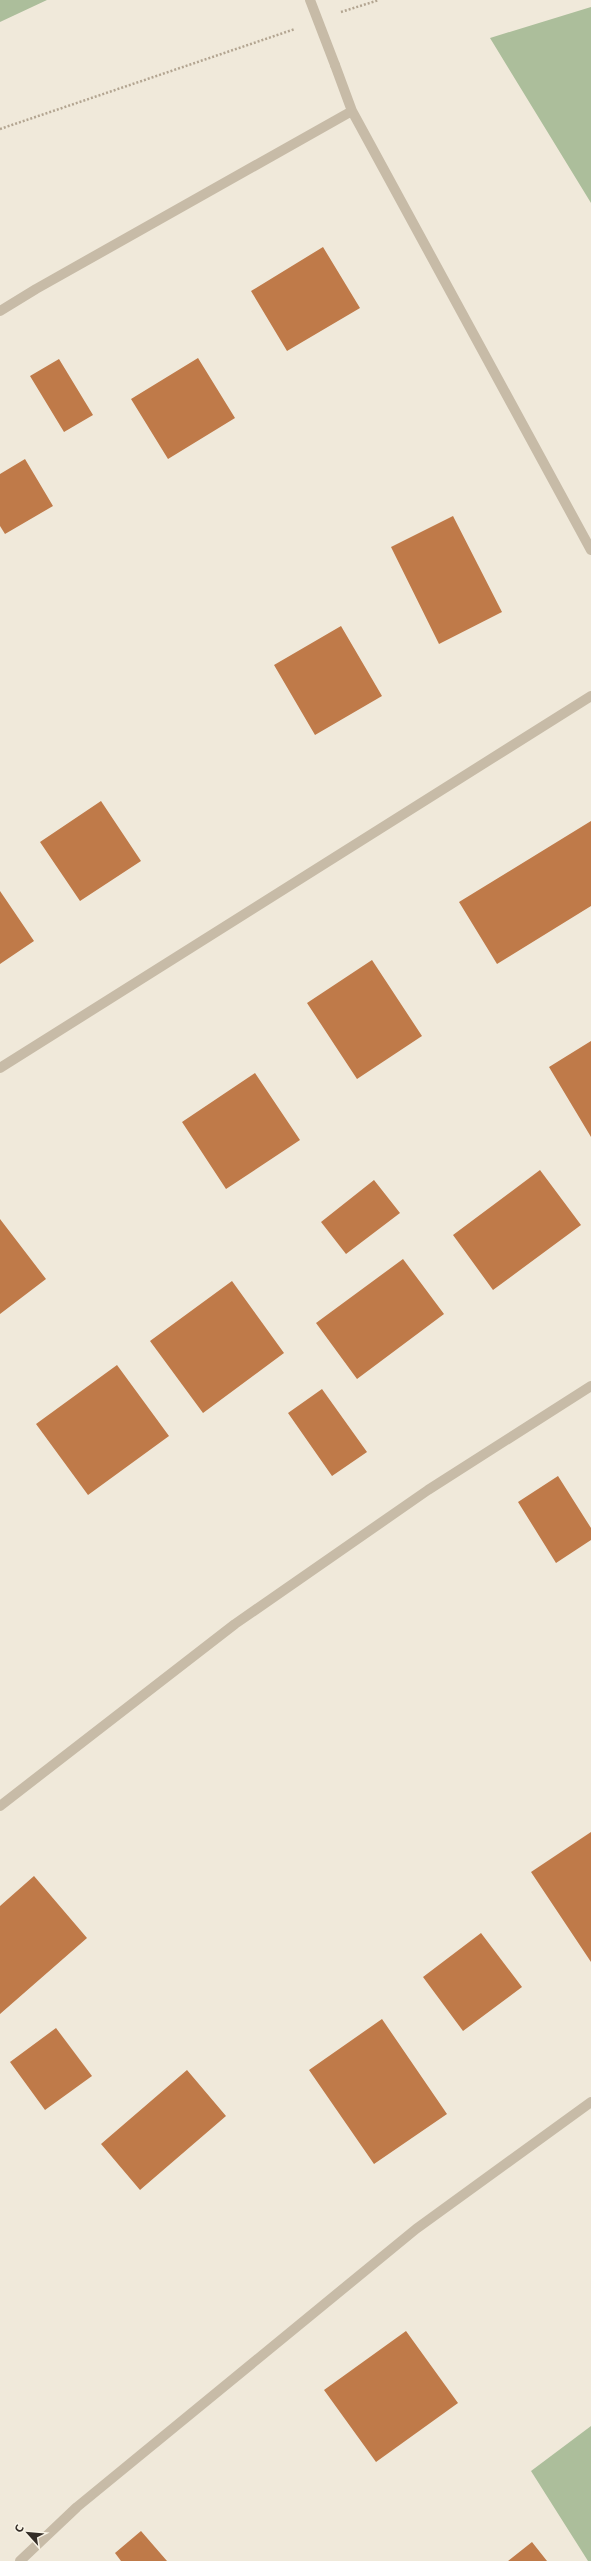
<svg xmlns="http://www.w3.org/2000/svg" width="591" height="2561" font-family="'Noto Sans',sans-serif">
<style>
.green{fill:#acbe9b}
.building{fill:#bf7a49}
.lines{fill:none;stroke-linecap:round;stroke-linejoin:round}
.path{stroke:#b3a591;stroke-width:2.5;stroke-dasharray:2 2;stroke-linecap:butt}
.minor{stroke:#c7bba7;stroke-width:10}
.minor-bridge{stroke:#c7bba7;stroke-width:10}
</style>
<rect width="100%" height="100%" fill="#f0e9da"/>
<path class="green" d="M0 0H47L0 22Z
M591 7V203L490 38Z
M591 2426V2561H588L531 2471Z"/>
<path class="building" d="M323 247 360 308 287 351 251 291Z
M198 358 235 418 168 459 131 399Z
M59 359 93 415 64 432 30 376Z
M25 459 53 506 5 534 0 526V474Z
M453 516 502 612 439 644 391 547Z
M341 626 382 696 315 735 274 665Z
M101 801 141 861 80 901 40 842Z
M591 821V906L497 964 459 902Z
M0 891 34 941 0 964Z
M372 960 422 1036 357 1079 307 1003Z
M591 1041V1137L549 1067Z
M255 1073 300 1140 226 1189 182 1122Z
M540 1170 581 1225 493 1290 453 1235Z
M374 1180 400 1213 346 1254 321 1222Z
M0 1219 46 1279 0 1314Z
M403 1259 444 1314 357 1379 316 1323Z
M232 1281 284 1353 203 1413 150 1341Z
M117 1365 169 1436 88 1495 36 1424Z
M322 1389 367 1452 332 1476 288 1413Z
M558 1476 591 1528V1540L556 1563 518 1502Z
M591 1832V1962L531 1872Z
M34 1876 87 1938 0 2014V1906Z
M481 1933 522 1987 463 2031 423 1977Z
M382 2019 447 2114 374 2164 309 2070Z
M56 2028 92 2076 45 2110 10 2062Z
M187 2070 226 2116 140 2190 101 2144Z
M406 2331 458 2403 376 2462 324 2390Z
M141 2531 167 2561H121L115 2553Z
M532 2542 547 2561H508Z"/>
<g class="lines">
<path class="path" d="M341 12 379 0
M0 129 295 29"/>
<path class="minor" d="M335 65 352 111 591 550
M0 311 36 289 352 111
M0 1068 591 696
M0 1806 235 1624 428 1490 591 1386
M20 2561 77 2507 416 2229 591 2102"/>
<path class="minor-bridge" d="M310 0 335 65"/>
</g>
<g transform="translate(28 2533) rotate(297)" stroke="#f8f3e6" stroke-width="3" paint-order="stroke">
<path d="M0-3L7 15L0 10L-7 15Z" fill="#342d27"/>
<text y="-6" font-size="11" font-weight="bold" text-anchor="middle" fill="#342d27">С</text>
</g>
</svg>
